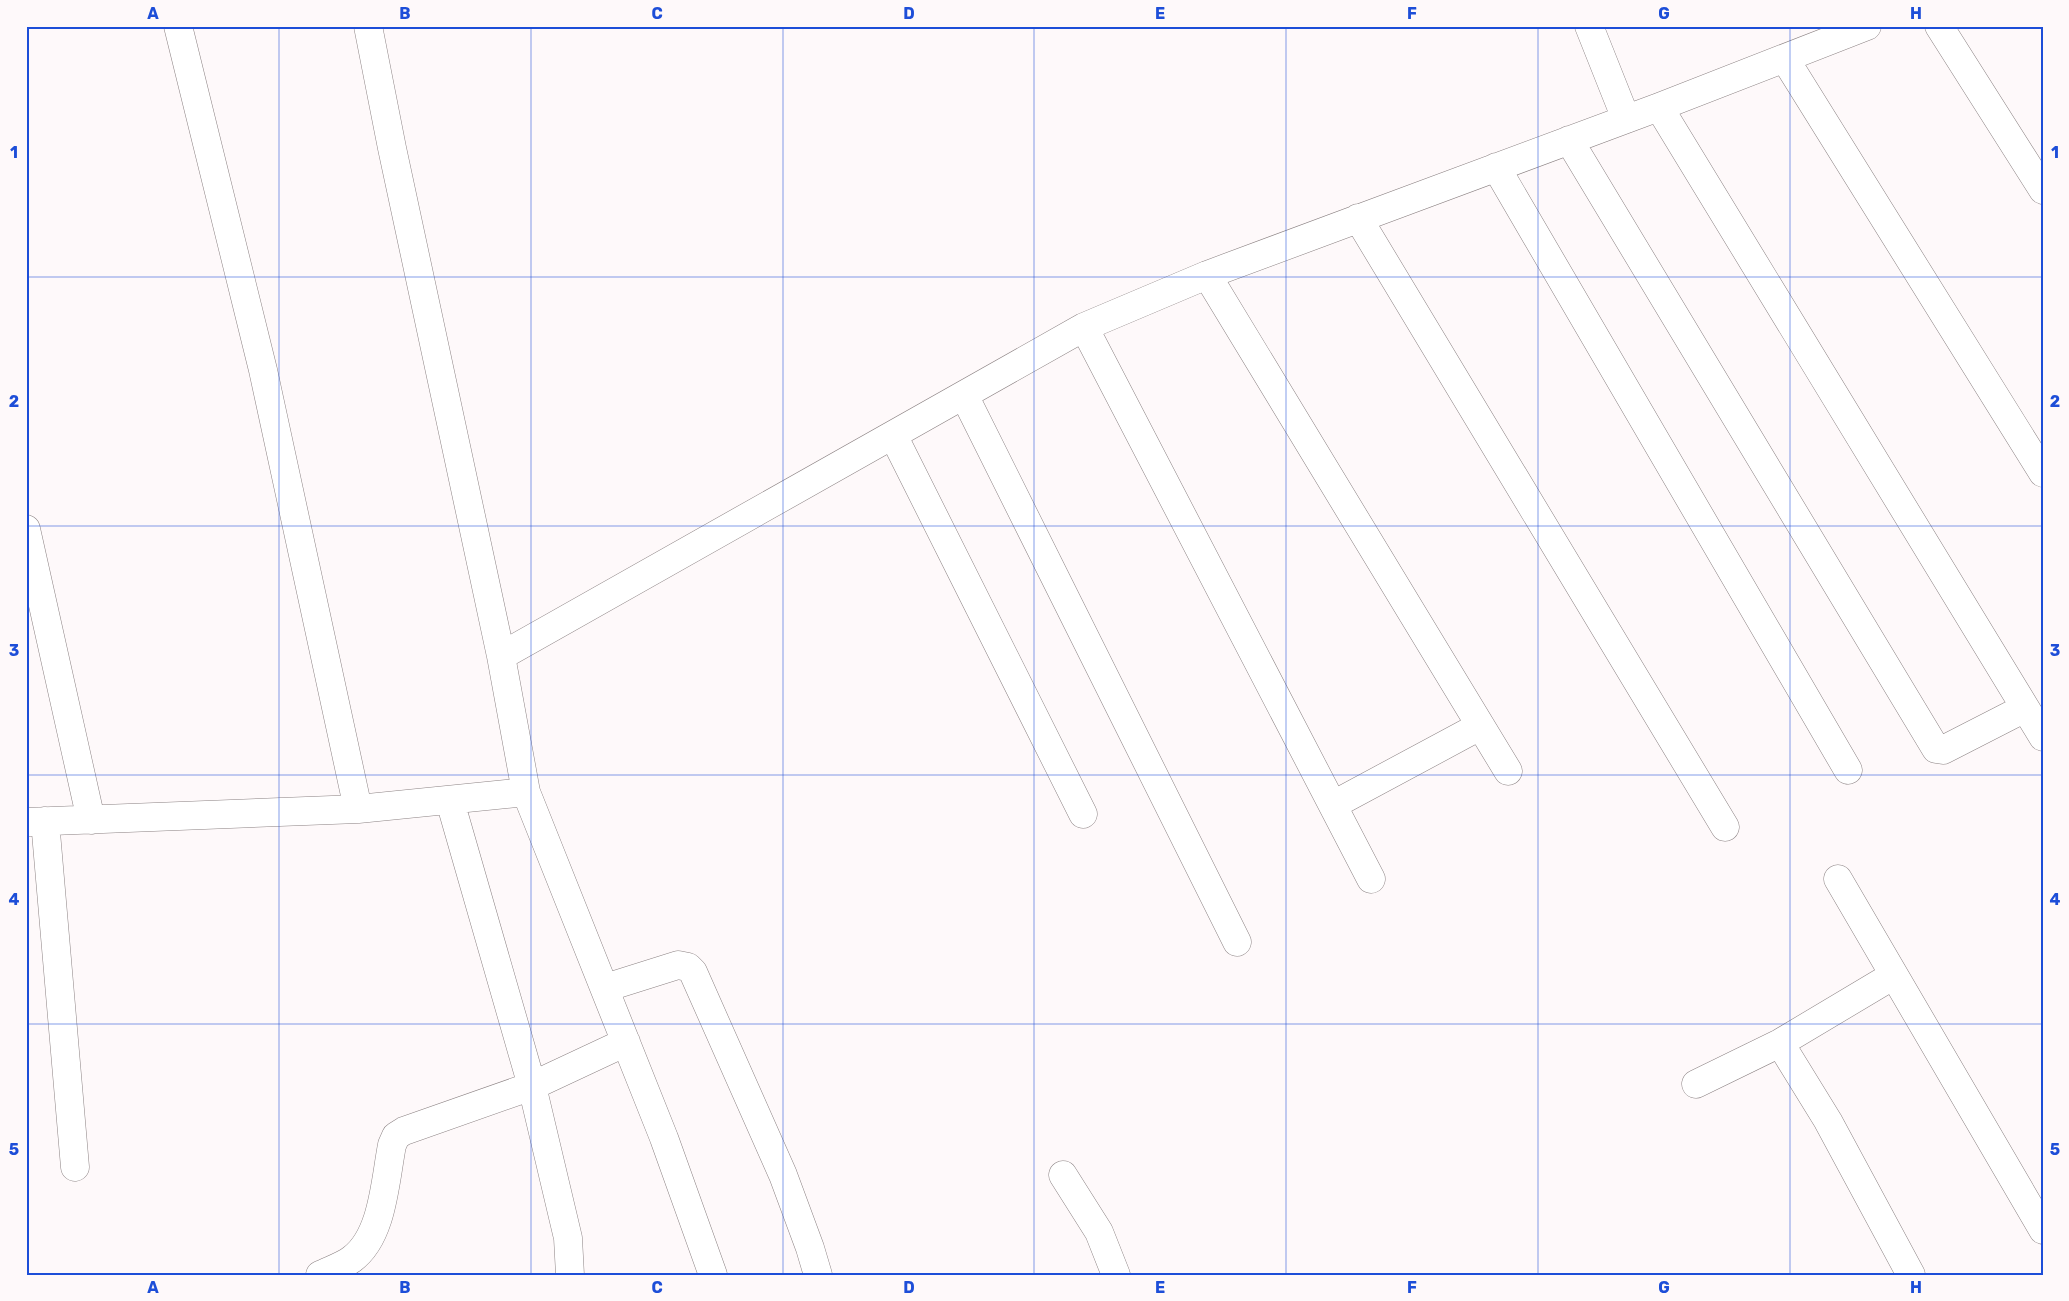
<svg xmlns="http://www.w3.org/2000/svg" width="2069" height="1301" font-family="Rubik,sans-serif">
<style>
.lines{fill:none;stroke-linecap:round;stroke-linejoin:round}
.minor-casing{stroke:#8c8384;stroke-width:29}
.minor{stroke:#fff;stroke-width:28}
.grid{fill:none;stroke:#1d4ed8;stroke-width:1;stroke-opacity:0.55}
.neatline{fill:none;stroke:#1d4ed8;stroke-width:2}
.grid-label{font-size:16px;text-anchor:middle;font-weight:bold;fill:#1d4ed8}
</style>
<rect width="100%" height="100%" fill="#fef9fa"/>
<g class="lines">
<defs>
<path id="minor" d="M178 26 263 370 358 809
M368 26 392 148 501 656 526 792 664 1138 713 1275
M1589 26 1626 119
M1939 26 2043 190
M1785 59 2043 473
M1659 107 2043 737
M1569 140 1936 749 1943 750 2025 708
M1496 167 1848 770
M1358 218 1725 827
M1207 275 1508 771
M1084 327 1371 879
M964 395 1237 942
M893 435 1083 814
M26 529 91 820
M501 656 1084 327 1207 275 1659 107 1867 26
M450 801 532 1086 568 1238 570 1275
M1333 805 1480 726
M45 821 75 1167
M26 822 358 809 526 792
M1838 879 2043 1230
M605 988 678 965 688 967 693 972 783 1175 810 1248 818 1275
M1780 1043 1828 1121 1911 1275
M1696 1084 1780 1043 1894 975
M1063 1175 1099 1232 1116 1275
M320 1275C330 1270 343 1266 352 1259 383 1236 385 1181 392 1145L396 1136 404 1131 532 1086 626 1042"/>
</defs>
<use href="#minor" class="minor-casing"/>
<use href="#minor" class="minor"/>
</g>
<path class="grid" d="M279 26V1275M531 26V1275M783 26V1275M1034 26V1275M1286 26V1275M1538 26V1275M1790 26V1275M26 277H2043M26 526H2043M26 775H2043M26 1024H2043"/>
<rect width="2069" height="1301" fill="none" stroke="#fef9fa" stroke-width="55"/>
<rect x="28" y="28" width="2014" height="1246" class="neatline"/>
<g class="grid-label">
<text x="153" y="19">A</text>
<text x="405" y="19">B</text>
<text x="657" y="19">C</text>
<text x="909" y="19">D</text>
<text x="1160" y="19">E</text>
<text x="1412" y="19">F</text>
<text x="1664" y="19">G</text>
<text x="1916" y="19">H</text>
<text x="14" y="158">1</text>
<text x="2055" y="158">1</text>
<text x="14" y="407">2</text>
<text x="2055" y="407">2</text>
<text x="14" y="656">3</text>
<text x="2055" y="656">3</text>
<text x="14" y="905">4</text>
<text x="2055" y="905">4</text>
<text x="14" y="1155">5</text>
<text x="2055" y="1155">5</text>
<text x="153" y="1293">A</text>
<text x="405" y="1293">B</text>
<text x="657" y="1293">C</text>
<text x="909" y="1293">D</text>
<text x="1160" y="1293">E</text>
<text x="1412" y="1293">F</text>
<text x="1664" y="1293">G</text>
<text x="1916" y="1293">H</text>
</g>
</svg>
